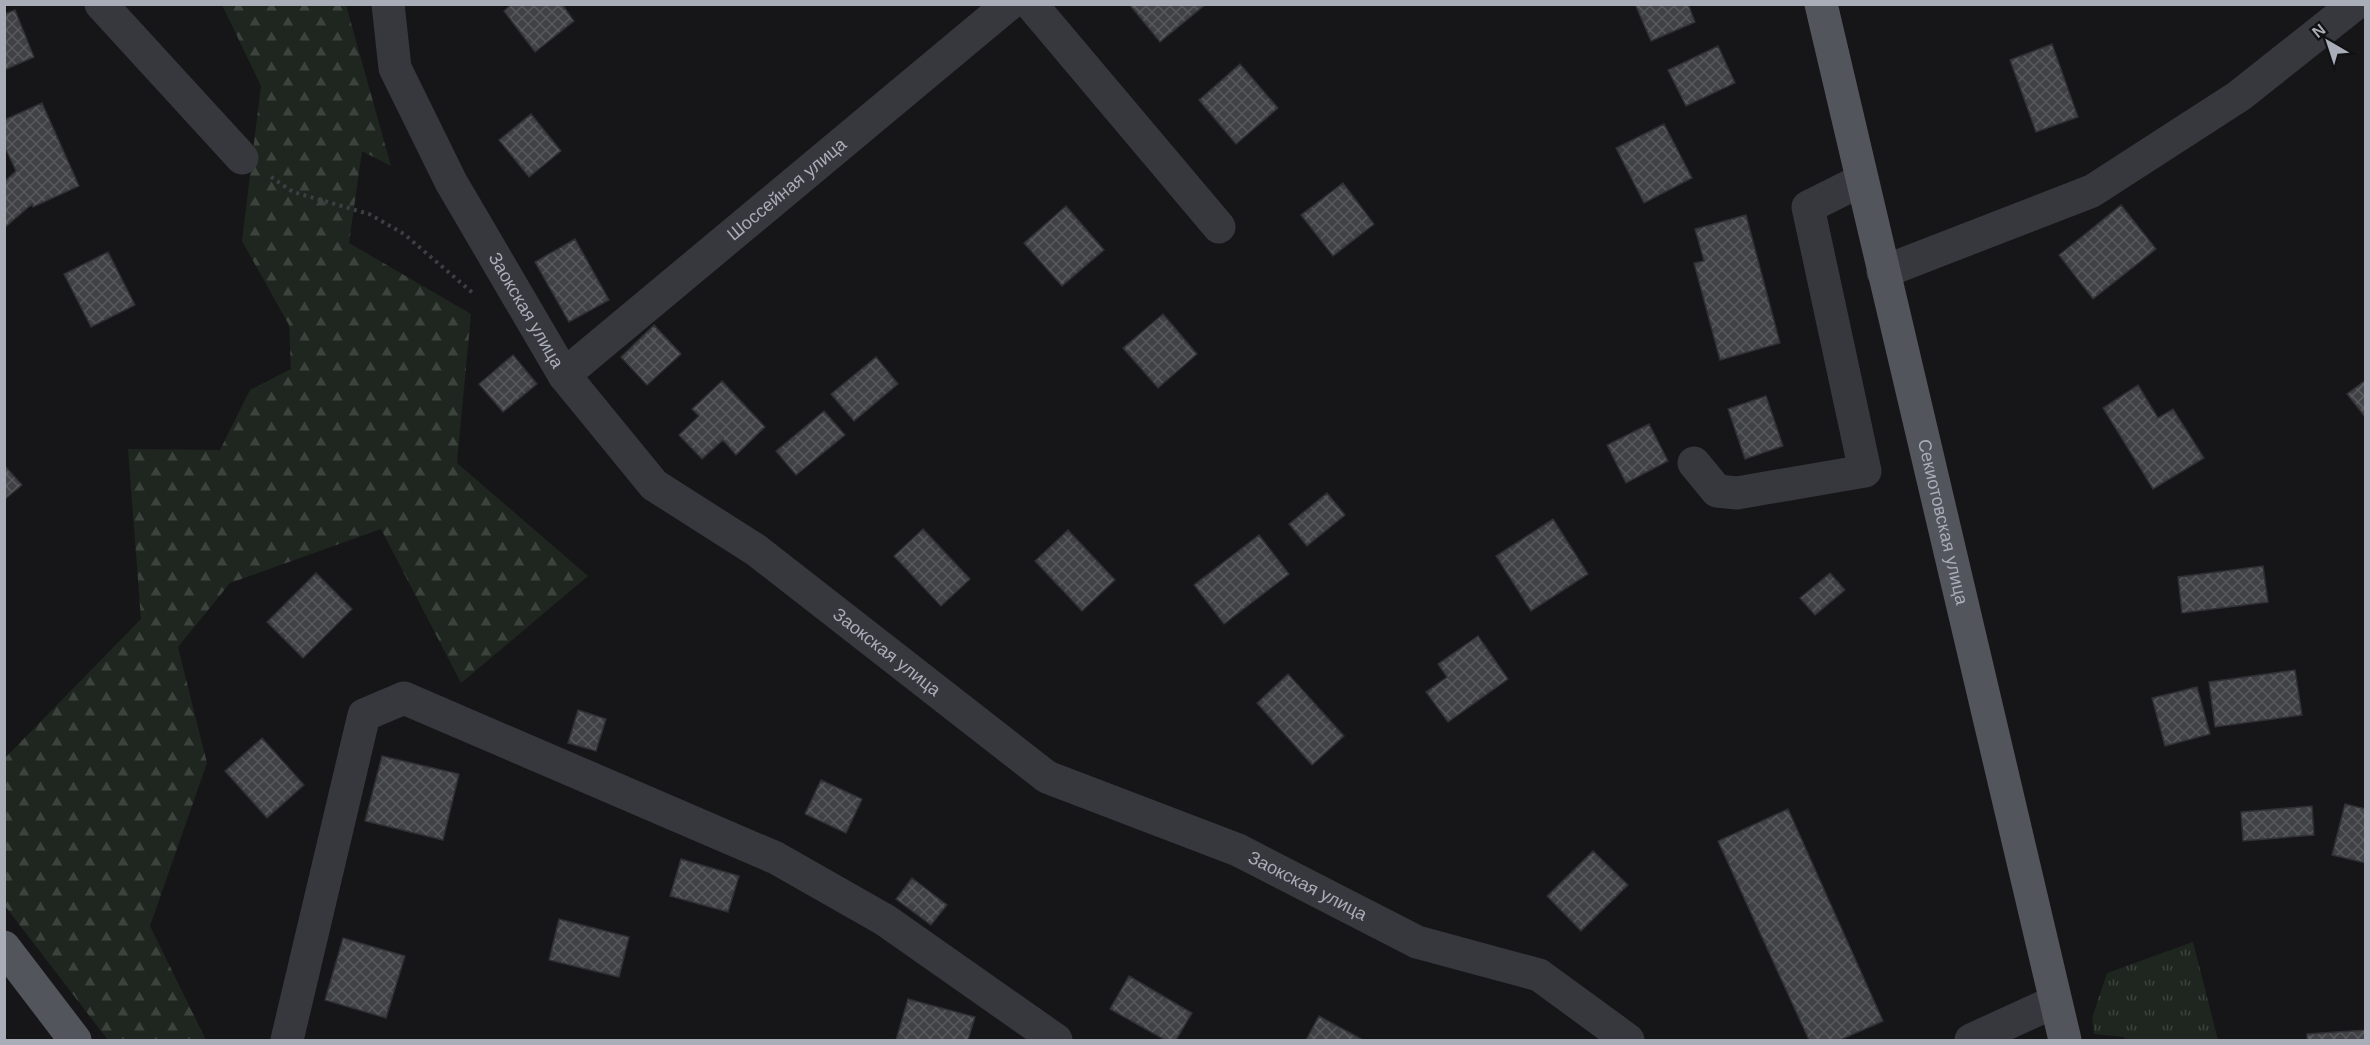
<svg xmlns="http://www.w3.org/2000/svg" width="2370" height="1045" font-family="Helvetica,sans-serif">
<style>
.grass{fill:url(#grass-tufts)}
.forest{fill:url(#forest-firs)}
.building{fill:url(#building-cross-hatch);stroke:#303034;stroke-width:1.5}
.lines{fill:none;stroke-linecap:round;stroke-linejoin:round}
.path{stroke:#3d3f44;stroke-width:4;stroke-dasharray:3 4.5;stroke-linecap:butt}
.minor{stroke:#37383d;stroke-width:33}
.major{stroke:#53555c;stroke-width:33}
.labels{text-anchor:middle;stroke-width:4.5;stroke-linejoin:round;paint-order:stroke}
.street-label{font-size:18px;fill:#a8adb8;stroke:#111113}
</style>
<defs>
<pattern id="grass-tufts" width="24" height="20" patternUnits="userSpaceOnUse" patternTransform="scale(1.5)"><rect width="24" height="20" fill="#1e261f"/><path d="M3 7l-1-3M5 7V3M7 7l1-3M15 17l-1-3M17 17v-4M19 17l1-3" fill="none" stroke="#3c433d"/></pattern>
<pattern id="forest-firs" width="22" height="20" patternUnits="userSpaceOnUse" patternTransform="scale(1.5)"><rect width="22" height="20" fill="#1e261f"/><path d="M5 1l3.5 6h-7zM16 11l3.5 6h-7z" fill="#3c433d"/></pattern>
<pattern id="building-cross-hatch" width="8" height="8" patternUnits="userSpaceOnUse" patternTransform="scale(1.5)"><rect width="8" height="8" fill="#404145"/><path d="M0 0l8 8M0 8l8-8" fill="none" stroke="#595a5e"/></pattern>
</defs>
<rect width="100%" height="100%" fill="#161618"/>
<path class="grass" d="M2193 942 2218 1040H2125L2124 1037 2094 1034 2092 1018 2107 973Z"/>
<path class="forest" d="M222 5H346L391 166 362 151 349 243 471 314 457 463 588 576 461 683 381 529 230 583 178 647 207 763 150 926 206 1040H108L5 906V758L141 619 128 449 220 450 250 390 291 369 289 325 242 241 261 86Z"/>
<path class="building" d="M512 4H562L574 21 535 52 504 11Z
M1129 4H1206L1160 42Z
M1635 4H1688L1695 22 1651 41Z
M15 10 34 57 4 70V14Z
M2052 44 2078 117 2036 132 2010 60Z
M1718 46 1735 83 1686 106 1668 70Z
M1240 64 1278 108 1236 144 1199 100Z
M42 103 79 186 33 207 32 204 4 228V182L16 171 4 145V120Z
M531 114 561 151 529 177 499 140Z
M1664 124 1692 178 1644 203 1616 148Z
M1343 183 1374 224 1333 256 1301 215Z
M2121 205 2156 249 2093 299 2059 255Z
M1066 206 1104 250 1062 286 1024 243Z
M1746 215 1780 343 1720 360 1694 263 1704 261 1695 229Z
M575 239 609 300 569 322 535 262Z
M108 252 135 305 91 327 64 274Z
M1163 314 1197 354 1158 388 1123 348Z
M654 325 681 354 647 385 621 357Z
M513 355 537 384 503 412 479 384Z
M876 357 898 384 854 421 831 394Z
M2366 380V418L2347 394Z
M722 381 765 427 736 455 723 440 702 459 679 435 699 416 692 409Z
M2138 385 2158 418 2173 409 2204 458 2153 489 2103 408Z
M1766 396 1783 446 1745 459 1728 409Z
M824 411 845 435 796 475 776 451Z
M1649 424 1668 461 1626 483 1607 445Z
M4 465 22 485 4 500Z
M1327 493 1345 515 1307 546 1289 524Z
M1553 519 1588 574 1531 611 1496 556Z
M923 529 970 579 941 606 894 556Z
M1068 530 1115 580 1082 611 1035 561Z
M1259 535 1289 574 1224 624 1194 585Z
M2263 566 2268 602 2182 613 2178 577Z
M316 573 352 609 303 658 267 622Z
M1830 573 1845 590 1815 615 1800 598Z
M1478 636 1508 679 1448 722 1426 692 1447 677 1438 664Z
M2295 670 2302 715 2215 727 2209 682Z
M1288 674 1344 736 1312 765 1257 703Z
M2197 687 2210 734 2165 746 2152 698Z
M578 710 606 719 596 751 568 743Z
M262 738 304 785 267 818 225 771Z
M382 756 459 774 443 840 365 821Z
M821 780 862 799 846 833 805 814Z
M2345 804 2366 809V863L2332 855Z
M2312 806 2314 835 2243 841 2241 812Z
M1788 809 1883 1021 1840 1040H1809L1718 841Z
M1593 851 1628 885 1581 931 1547 896Z
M681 859 739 876 728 912 670 896Z
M912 878 947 905 931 925 896 899Z
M559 919 629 937 619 977 549 960Z
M343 938 405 956 386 1018 325 1000Z
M1129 976 1192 1013 1176 1040H1165L1110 1009Z
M908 999 975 1017 968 1040H896Z
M1319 1016 1363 1040H1306Z
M2366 1030V1040H2307V1034Z"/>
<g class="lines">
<path class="path" d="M271 177 293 192 369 214 404 234 474 294"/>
<g class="minor">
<path d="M101 4 242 158"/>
<path id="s1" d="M388 4 395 68 451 182 564 375 654 485 756 550 1047 777 1238 850 1417 942 1539 975 1628 1040"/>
<path d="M1031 4 1219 227"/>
<path d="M1883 272 2092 191 2239 96 2355 4"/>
<path id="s2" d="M564 375 1009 4"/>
<path d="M1694 463 1717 491 1737 493 1865 471 1808 207 1862 180"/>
<path d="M287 1040 364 715 404 698 776 858 885 920 1056 1040"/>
<path d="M1971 1040 2054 1002"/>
</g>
<g class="major">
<path id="s3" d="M1821 4 2065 1040"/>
<path d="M4 947 75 1040"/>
</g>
</g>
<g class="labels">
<g class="street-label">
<text dy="6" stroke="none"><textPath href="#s2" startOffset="290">Шоссейная улица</textPath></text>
<text dy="6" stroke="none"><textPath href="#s1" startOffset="340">Заокская улица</textPath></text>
<text dy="6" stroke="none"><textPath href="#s3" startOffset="532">Секиотовская улица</textPath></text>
<text dy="6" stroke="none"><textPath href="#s1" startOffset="844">Заокская улица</textPath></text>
<text dy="6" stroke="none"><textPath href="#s1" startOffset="1330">Заокская улица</textPath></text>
</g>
</g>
<rect width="2370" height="1045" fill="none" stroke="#a8adb8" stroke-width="12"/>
<g transform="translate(2328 42) rotate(321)" stroke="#111113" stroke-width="4.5" paint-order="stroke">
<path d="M0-4.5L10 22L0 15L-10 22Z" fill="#a8adb8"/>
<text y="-9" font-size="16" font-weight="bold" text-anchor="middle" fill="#a8adb8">N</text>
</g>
</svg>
